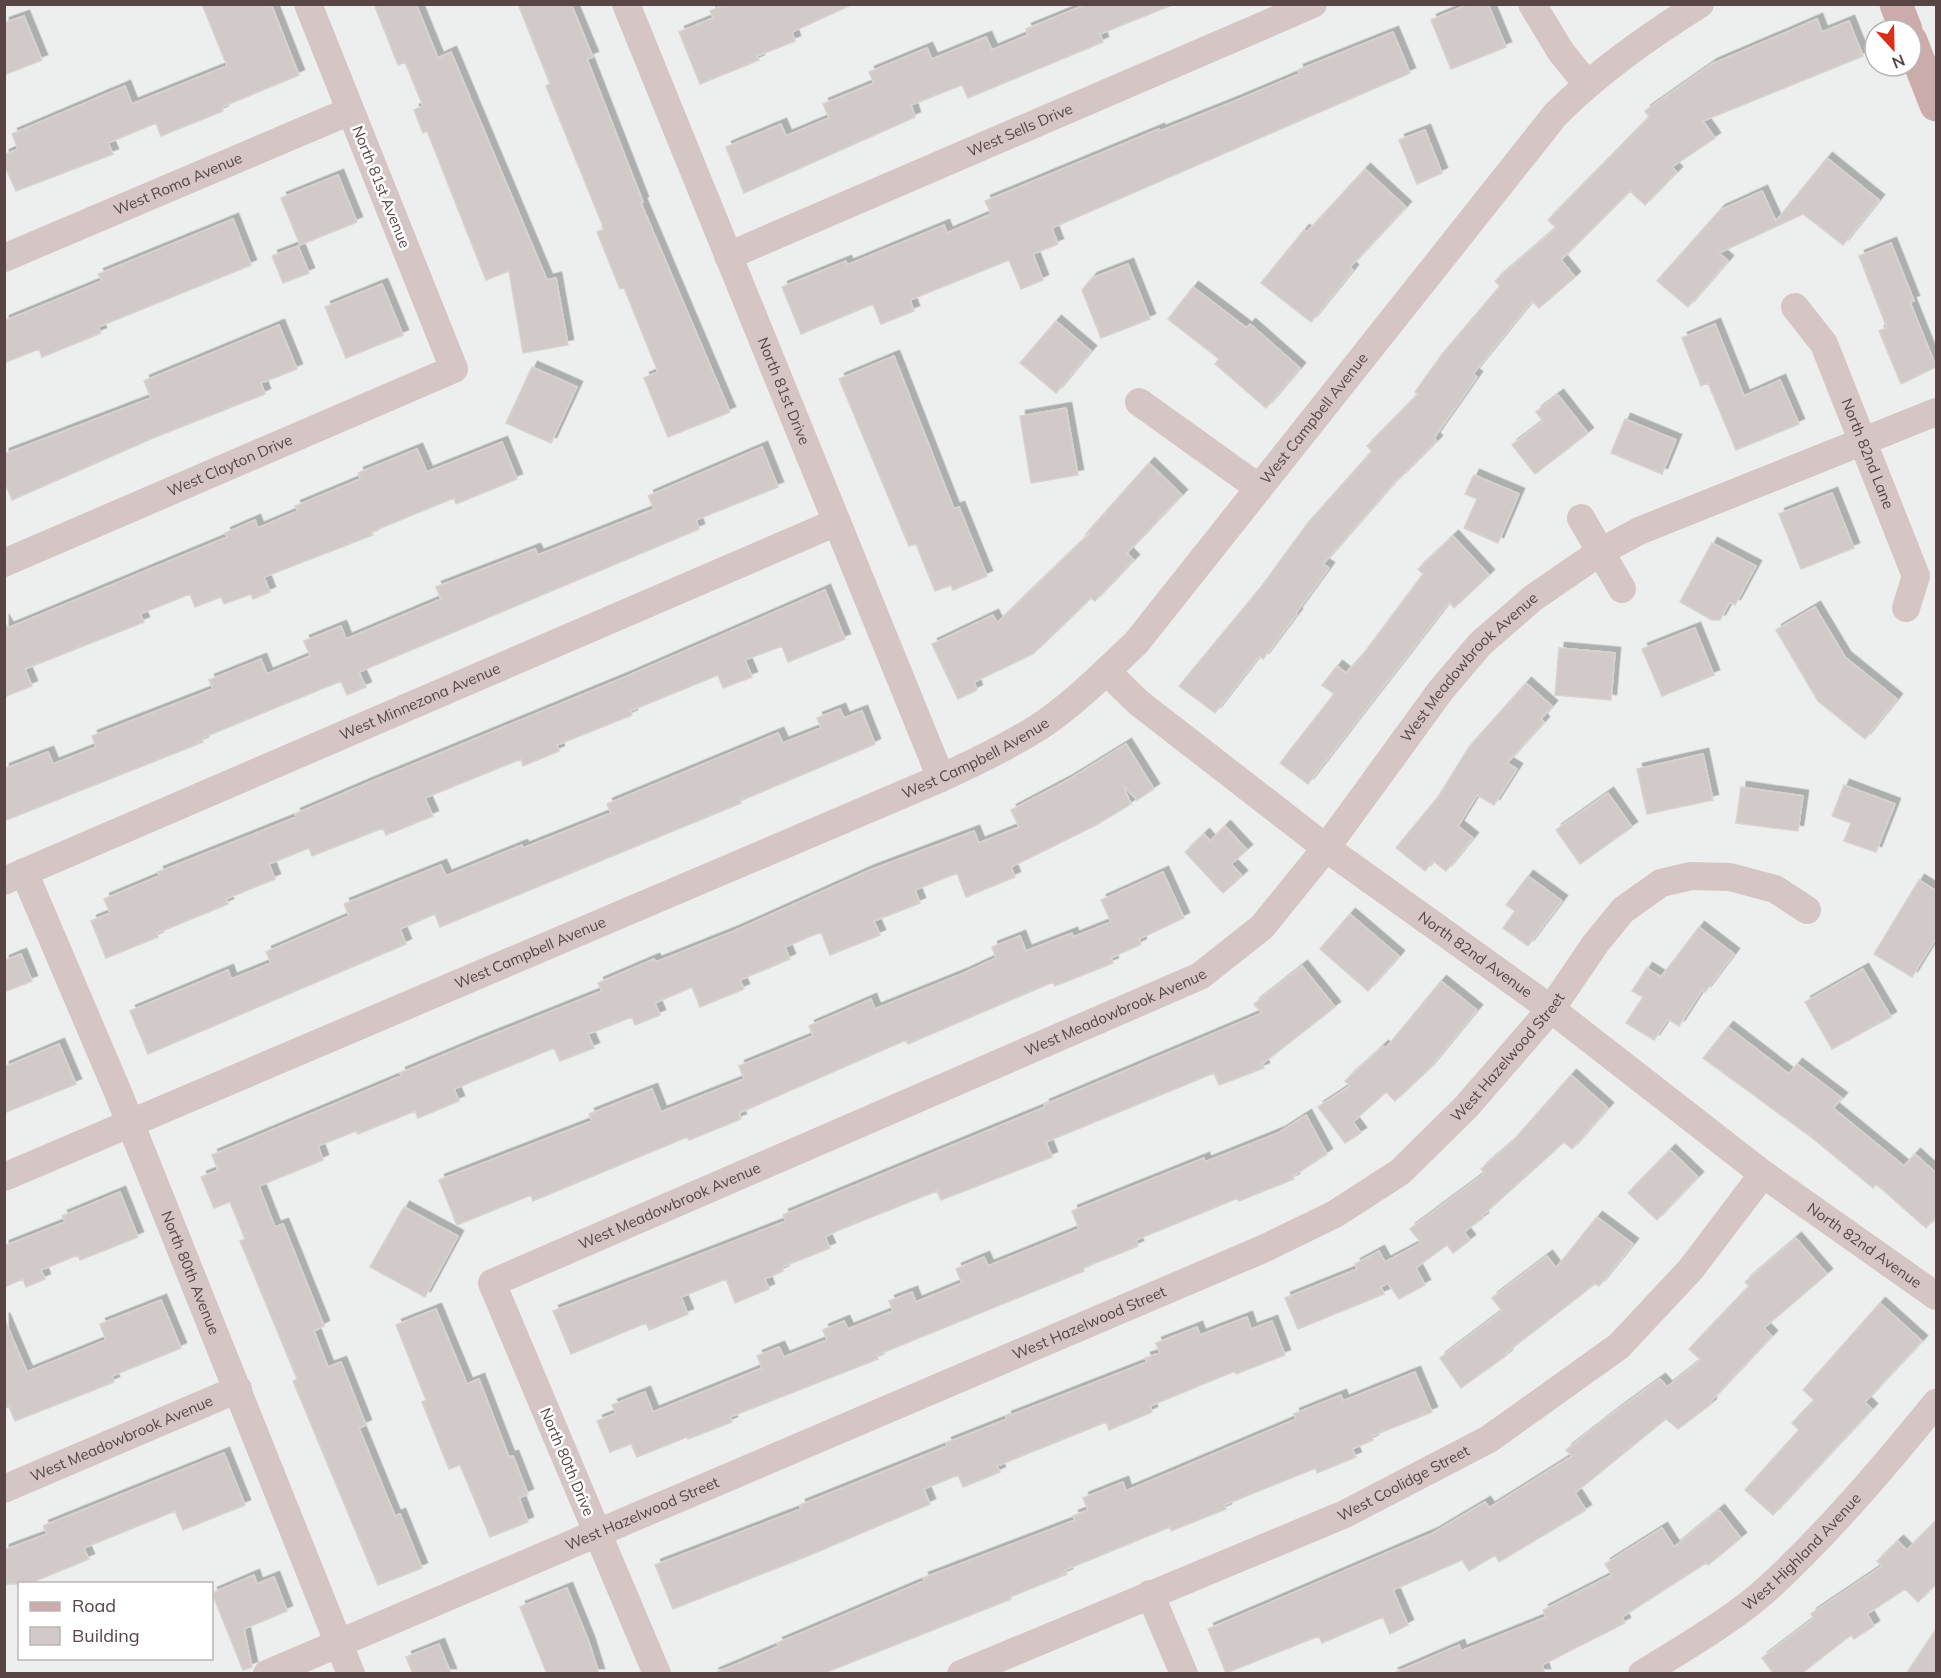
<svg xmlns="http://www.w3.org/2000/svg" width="1941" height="1678" font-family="Mulish,sans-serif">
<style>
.building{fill:#d1cac8;stroke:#d8d2d0;stroke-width:1.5;filter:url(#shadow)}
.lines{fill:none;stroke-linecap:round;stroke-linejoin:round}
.minor{stroke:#d6c5c5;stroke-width:28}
.major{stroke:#cbacab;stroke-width:33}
.labels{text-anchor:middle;stroke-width:5;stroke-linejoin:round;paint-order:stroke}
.street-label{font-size:15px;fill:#594545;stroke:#fff}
</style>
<defs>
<filter id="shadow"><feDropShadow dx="5.5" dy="-5.5" stdDeviation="0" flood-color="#0004"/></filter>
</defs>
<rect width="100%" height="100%" fill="#ecefed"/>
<path class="building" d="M202 4H271L299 75 222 107 223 111 161 136 156 123 108 143 113 154 16 191 4 164V155L18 149 12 134 125 86 132 104 227 66Z
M374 4H416L438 58 451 52 547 280 556 278 568 345 523 353 509 271 486 280 427 131 423 133 414 110 423 106 405 62 398 65Z
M518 4H571L593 57 587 59 643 202 641 203 730 412 668 437 644 378 658 372 624 288 620 289 597 232 604 229 546 86 550 84Z
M726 4H851V5L792 32 795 41 757 56 759 60 700 84 679 32 713 18 710 11Z
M1087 4 1172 5 1100 34 1103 42 968 98 962 85 911 105 915 117 744 193 726 147 781 124 786 136 829 118 823 104 874 83 869 72 927 48 932 59 986 37 992 50 1028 35 1026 29Z
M1469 4H1488L1506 47 1451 69 1431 20Z
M24 16 42 60 4 75V23Z
M1817 19 1822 32 1849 21 1863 56 1703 121 1715 138 1672 167 1677 172 1645 205 1630 191 1561 260 1575 277 1539 308 1532 301 1473 374 1477 377 1434 438 1437 441 1400 478 1399 477 1323 564 1329 568 1296 613 1297 614 1263 659 1259 656 1215 713 1179 686 1261 587 1307 524 1372 451 1367 446 1418 394 1415 392 1443 353 1500 286 1495 281 1556 228 1548 220 1649 117 1645 111 1712 64Z
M1393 32 1410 73 1052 228 1058 244 1033 254 1043 280 1021 289 1009 260 910 300 914 311 881 324 873 304 801 334 782 287 846 261 847 265 944 225 947 233 991 214 985 201 1159 129 1160 131 1235 101 1299 74 1298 70Z
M1425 130 1442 173 1417 184 1399 140Z
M1827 158 1879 200 1843 245 1803 214 1719 253 1728 261 1688 307 1657 281 1720 210 1762 191 1776 221Z
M1365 169 1406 207 1350 267 1353 270 1311 322 1261 283 1304 230 1307 232Z
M338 175 357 222 300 245 281 198Z
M233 219 251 265 98 327 101 333 42 357 39 349 4 363V321L102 281 98 274Z
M1891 243 1914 301 1910 302 1936 367 1901 384 1879 331 1887 328 1859 256Z
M298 246 309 273 283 283 272 256Z
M1128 264 1150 319 1101 338 1082 290 1092 278Z
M382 284 403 335 346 358 325 307Z
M1193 287 1247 328 1250 324 1300 368 1266 408 1215 364 1219 359 1168 319Z
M1056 321 1091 351 1056 393 1020 363Z
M1715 324 1744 396 1780 380 1799 424 1736 450 1708 383 1701 386 1682 338Z
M279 325 297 369 261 383 265 394 153 438 12 500 4 481V454L151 398 144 381Z
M894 356 954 509 959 507 987 576 953 590 951 585 935 591 916 544 909 546 839 379Z
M532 367 577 387 551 443 506 423Z
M1558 395 1588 433 1535 474 1512 445 1543 421 1536 412Z
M1066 408 1078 475 1031 483 1020 416Z
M1625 419 1676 440 1662 474 1611 453Z
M502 442 517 479 456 504 454 498 371 532 373 535 264 577 270 592 253 599 251 594 224 604 221 597 195 607 190 594 140 614 144 622 25 669 32 686 4 697V621L8 628 227 537 225 533 255 520 258 528 298 511 295 506 360 479 358 473 417 449 427 472Z
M762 447 778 487 696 520 699 529 359 672 366 687 347 695 341 681 202 738 203 742 4 821V769L48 752 53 764 96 747 92 736 213 689 209 680 261 659 267 674 310 656 304 641 341 626 346 639 441 599 436 587 535 549 538 555 654 509 648 496Z
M1149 463 1182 495 1127 553 1134 560 1095 601 1091 598 1033 654 974 682 977 690 958 699 932 644 993 615 997 623 1091 532 1085 535Z
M1474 475 1519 494 1498 543 1464 528 1477 499 1465 494Z
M1832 493 1854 548 1801 569 1779 514Z
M1453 536 1489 575 1454 608 1449 602 1308 784 1280 763 1334 694 1322 685 1337 666 1346 673 1364 653 1423 574 1418 569Z
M1712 543 1756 566 1735 605 1730 602 1720 620H1712L1680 602Z
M825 590 845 639 788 662 782 646 745 660 752 677 723 688 718 675 630 711 632 715 557 745 559 751 523 766 521 759 425 798 433 816 386 835 383 828 312 856 309 848 269 864 275 879 226 899 228 904 157 933 158 937 106 958 91 921 110 913 104 899 159 876 158 872 296 817 295 814 365 784 625 677Z
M1815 607 1845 657 1897 699 1865 739 1818 701 1776 630Z
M1695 628 1714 675 1662 696 1642 649Z
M1559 648 1615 653 1611 700 1555 695Z
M1526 683 1552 706 1541 719 1544 722 1507 763 1517 769 1494 805 1477 795 1458 826 1473 838 1446 871 1433 861 1425 871 1396 848 1438 797 1469 747Z
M840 709 844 718 862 711 875 744 740 801 741 803 440 927 435 914 400 929 406 944 148 1054 130 1011 228 970 231 979 271 963 266 952 349 916 344 904 441 865 446 876 522 845 523 848 611 813 607 804 778 733 783 743 821 728 817 718Z
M1126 744 1154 789 1137 800 1123 785 1131 804 1096 825 1011 867 1015 877 966 897 957 873 915 890 920 903 874 921 880 935 830 955 821 932 785 947 790 959 740 980 744 989 700 1007 692 987 655 1003 660 1015 635 1025 632 1017 588 1034 594 1048 560 1061 554 1048 454 1089 459 1101 418 1118 415 1111 358 1134 356 1131 318 1146 323 1160 259 1186 275 1227 283 1224 324 1326 314 1331 328 1367 341 1362 366 1425 359 1428 395 1516 400 1514 422 1568 378 1585 293 1381 297 1379 240 1241 245 1239 230 1202 214 1208 201 1177 218 1170 212 1155 401 1076 400 1073 479 1040 602 991 598 983 654 959 656 962 734 931 870 870 974 831 979 843 1019 827 1011 810 1068 780Z
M1703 754 1713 800 1647 814 1637 769Z
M1844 785 1895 804 1876 852 1844 841 1851 823 1832 816Z
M1741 787 1803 796 1798 831 1736 823Z
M1608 793 1632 827 1580 864 1556 830Z
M1225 826 1247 850 1231 864 1242 876 1223 893 1185 852 1204 834 1210 841Z
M1163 872 1184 918 1139 939 1141 944 1111 958 1113 963 1055 986 1053 982 908 1044 906 1040 739 1113 741 1119 689 1140 687 1137 533 1201 531 1195 457 1225 439 1180 592 1121 589 1114 652 1089 661 1112 744 1079 739 1066 813 1036 809 1026 871 999 875 1009 964 973 996 958 992 947 1020 936 1026 951 1072 933 1073 937 1111 922 1101 900Z
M1528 876 1562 901 1528 946 1503 928 1515 911 1506 905Z
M1919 880 1936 891V938L1912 977 1874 954Z
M1350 914 1399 956 1368 991 1320 949Z
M1699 927 1734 954 1705 992 1702 990 1679 1026 1668 1019 1654 1040 1626 1023 1643 997 1632 991 1647 968 1661 977Z
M21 954 32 981 4 992V961Z
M1302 966 1335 1007 1262 1064 1264 1068 1219 1085 1214 1073 1046 1142 1052 1157 941 1200 937 1191 839 1230 825 1237 830 1248 782 1267 783 1271 765 1279 769 1289 735 1303 726 1279 681 1297 688 1314 649 1330 646 1323 571 1354 553 1311 786 1221 783 1215 1045 1107 1044 1105 1262 1013 1254 1004Z
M1863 969 1891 1017 1832 1049 1805 1002Z
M1441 981 1477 1010 1428 1070 1395 1101 1386 1092 1353 1122 1361 1133 1345 1143 1318 1107 1350 1086 1345 1081 1383 1046 1386 1048Z
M1728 1027 1789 1074 1797 1064 1842 1098 1833 1108 1904 1166 1915 1154 1936 1173V1216L1926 1228 1876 1184 1873 1188 1811 1137 1703 1058Z
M59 1044 76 1084 4 1113V1067Z
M1571 1075 1608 1108 1572 1149 1564 1142 1482 1216 1483 1218 1464 1232 1470 1240 1453 1253 1447 1245 1416 1268 1425 1285 1399 1299 1388 1283 1381 1287 1384 1294 1298 1329 1285 1298 1357 1269 1355 1264 1379 1251 1385 1262 1421 1243 1410 1229 1485 1173 1481 1169 1512 1142Z
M1306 1115 1327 1154 1293 1176 1294 1179 1239 1201 1238 1198 1136 1240 1138 1246 1083 1268 1084 1271 877 1355 878 1359 730 1417 732 1422 688 1439 687 1437 637 1457 631 1444 610 1452 597 1421 616 1413 612 1405 645 1392 653 1412 762 1368 757 1356 779 1347 784 1357 827 1340 823 1330 844 1321 848 1329 893 1311 889 1301 912 1292 916 1302 962 1283 956 1269 984 1257 988 1266 1079 1229 1072 1211 1204 1158 1205 1162 1280 1132Z
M1670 1150 1698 1177 1657 1220 1628 1193Z
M120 1192 138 1237 80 1260 78 1255 41 1270 45 1279 26 1287 23 1279 4 1287V1246L65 1222 62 1216Z
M404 1207 458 1236 425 1297 370 1267Z
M1597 1217 1633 1244 1599 1286 1595 1284 1506 1353 1507 1355 1461 1388 1440 1358 1502 1311 1492 1298 1547 1256 1556 1268Z
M1796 1238 1827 1274 1764 1328 1772 1336 1710 1402 1711 1404 1678 1429 1666 1419 1575 1493 1586 1510 1499 1562 1495 1555 1469 1571 1462 1560 1393 1590 1408 1625 1390 1634 1383 1617 1322 1643 1319 1636 1226 1673 1208 1629 1433 1533 1485 1502 1489 1508 1572 1456 1566 1450 1616 1411 1660 1379 1667 1387 1701 1360 1689 1349 1749 1286 1745 1282Z
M161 1300 181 1348 112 1376 114 1382 15 1421 9 1407 4 1408V1318L27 1372 106 1340 100 1324Z
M1880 1303 1922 1341 1865 1402 1872 1409 1773 1515 1745 1490 1799 1430 1792 1423 1814 1400 1803 1390Z
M436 1309 467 1384 479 1379 509 1457 513 1456 528 1494 519 1498 528 1522 490 1537 460 1465 449 1469 422 1402 426 1400 396 1325Z
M1247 1317 1251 1329 1272 1321 1285 1355 1236 1374 1235 1371 1150 1406 1152 1412 1109 1430 1106 1422 997 1466 1000 1472 963 1487 958 1475 924 1489 930 1504 810 1555 673 1609 655 1565 801 1509 800 1505 947 1446 946 1443 1007 1419 1006 1417 1147 1362 1145 1358 1160 1353 1156 1343 1197 1327 1200 1335Z
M1415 1372 1432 1412 1372 1436 1373 1440 1352 1449 1356 1457 1317 1473 1316 1468 1224 1505 1226 1509 1171 1531 1170 1527 1065 1570 1067 1574 1010 1597 1011 1599 822 1674H713L779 1646 777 1643 924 1581 923 1578 1075 1520 1073 1516 1088 1510 1083 1498 1123 1482 1126 1491 1296 1419 1294 1414 1341 1395 1343 1401Z
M224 1453 245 1505 183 1530 175 1511 84 1548 89 1559 28 1584H4V1550L47 1534 43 1526Z
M1719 1510 1741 1538 1708 1565 1706 1563 1622 1617 1625 1623 1542 1665 1545 1674H1392L1459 1645 1461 1651 1546 1617 1543 1610 1612 1575 1605 1564 1662 1528 1674 1547Z
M1936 1521V1584L1918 1602 1905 1589 1867 1614 1874 1626 1854 1639 1851 1635 1801 1674H1774L1762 1658 1814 1618 1811 1614 1882 1566 1877 1561 1898 1541 1907 1550Z
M254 1575 257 1584 274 1577 287 1611 244 1629 252 1667 243 1670 212 1593Z
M567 1588 589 1642 599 1674H547L520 1607Z
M1936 1629V1674H1906Z
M439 1644 451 1674H413L406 1657Z"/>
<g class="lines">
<g class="minor">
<path id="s1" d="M626 4 941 778"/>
<path d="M1532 4 1561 52 1586 83"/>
<path id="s2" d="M728 256 1313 4"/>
<path id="s3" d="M4 258 350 111"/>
<path id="s4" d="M1795 307 1824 344 1916 576 1906 608"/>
<path d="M1139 402 1259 488"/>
<path d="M1581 518 1622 589"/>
<path id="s5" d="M4 563 454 369 308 4"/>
<path id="s6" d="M1106 671 1139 703 1326 848 1551 1009 1763 1174 1936 1296"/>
<path id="s7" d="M24 872 117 1090 351 1674"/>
<path id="s8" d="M4 881 837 522"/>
<path id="s9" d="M4 1177 941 778C974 763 1007 747 1039 727 1074 704 1105 672 1136 643L1556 114C1599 71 1648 37 1700 4"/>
<path id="s10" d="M4 1489 238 1389"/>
<path d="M1150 1594 1184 1674"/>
<path id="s11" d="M267 1674 1263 1249 1335 1214 1400 1172 1466 1107 1551 1009 1596 943 1623 910 1661 883 1691 876 1730 877 1775 889 1807 910"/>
<path id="s12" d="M657 1674 492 1283 1200 976 1262 927 1326 848 1441 690 1480 644 1533 598 1600 552 1639 531 1936 412"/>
<path id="s13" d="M961 1674 1345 1514 1489 1439 1619 1346 1691 1269 1763 1174"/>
<path id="s14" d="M1642 1674C1681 1650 1734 1619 1767 1589 1829 1532 1883 1468 1936 1403"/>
</g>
<path class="major" d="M1896 4 1906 30
M1911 41 1936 105"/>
</g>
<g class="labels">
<g class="street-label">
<text dy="5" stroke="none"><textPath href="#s2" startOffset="318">West Sells Drive</textPath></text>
<text dy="5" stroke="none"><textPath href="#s3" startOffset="189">West Roma Avenue</textPath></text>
<text transform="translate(381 187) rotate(68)" y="5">North 81st Avenue</text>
<text dy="5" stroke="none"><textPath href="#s1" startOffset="418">North 81st Drive</textPath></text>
<text dy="5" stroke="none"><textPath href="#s9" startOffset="1544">West Campbell Avenue</textPath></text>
<text dy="5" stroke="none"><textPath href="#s4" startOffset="165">North 82nd Lane</textPath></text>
<text dy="5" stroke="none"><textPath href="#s5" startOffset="246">West Clayton Drive</textPath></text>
<text dy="5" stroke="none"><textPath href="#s12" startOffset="1608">West Meadowbrook Avenue</textPath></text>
<text dy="5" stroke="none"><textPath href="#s8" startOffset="453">West Minnezona Avenue</textPath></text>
<text dy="5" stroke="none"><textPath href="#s9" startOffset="1058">West Campbell Avenue</textPath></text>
<text dy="5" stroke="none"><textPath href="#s9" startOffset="572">West Campbell Avenue</textPath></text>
<text dy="5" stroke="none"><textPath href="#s6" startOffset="466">North 82nd Avenue</textPath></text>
<text dy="5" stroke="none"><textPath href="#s12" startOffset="1104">West Meadowbrook Avenue</textPath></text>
<text dy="5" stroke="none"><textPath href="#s11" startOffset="1398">West Hazelwood Street</textPath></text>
<text dy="5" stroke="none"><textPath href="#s12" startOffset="618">West Meadowbrook Avenue</textPath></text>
<text dy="5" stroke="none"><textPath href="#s6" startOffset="952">North 82nd Avenue</textPath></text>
<text dy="5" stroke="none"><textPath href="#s7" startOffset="434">North 80th Avenue</textPath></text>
<text dy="5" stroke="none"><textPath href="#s11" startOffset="894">West Hazelwood Street</textPath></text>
<text dy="5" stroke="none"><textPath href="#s10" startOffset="128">West Meadowbrook Avenue</textPath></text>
<text transform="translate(567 1462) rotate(67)" y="5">North 80th Drive</text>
<text dy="5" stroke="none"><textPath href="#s13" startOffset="482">West Coolidge Street</textPath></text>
<text dy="5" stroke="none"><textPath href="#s11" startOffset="408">West Hazelwood Street</textPath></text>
<text dy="5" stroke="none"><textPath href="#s14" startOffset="202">West Highland Avenue</textPath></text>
</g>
</g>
<rect width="1941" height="1678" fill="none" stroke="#594545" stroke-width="12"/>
<rect x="18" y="1582" width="195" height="78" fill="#ffffff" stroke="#bdb5b5" stroke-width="1.5"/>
<rect x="30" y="1602" width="30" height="9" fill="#cbacab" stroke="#bdb5b5" stroke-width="1.5"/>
<text x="72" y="1612" font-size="18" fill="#594545">Road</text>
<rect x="30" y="1627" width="30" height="18" fill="#d1cac8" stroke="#bdb5b5" stroke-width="1.5"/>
<text x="72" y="1642" font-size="18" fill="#594545">Building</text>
<g transform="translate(1893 48) rotate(158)"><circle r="28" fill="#ffffff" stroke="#bdb5b5" stroke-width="1.5"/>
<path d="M0-4.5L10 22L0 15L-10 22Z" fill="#d92f1b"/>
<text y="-9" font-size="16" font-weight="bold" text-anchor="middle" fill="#594545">N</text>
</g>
</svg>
